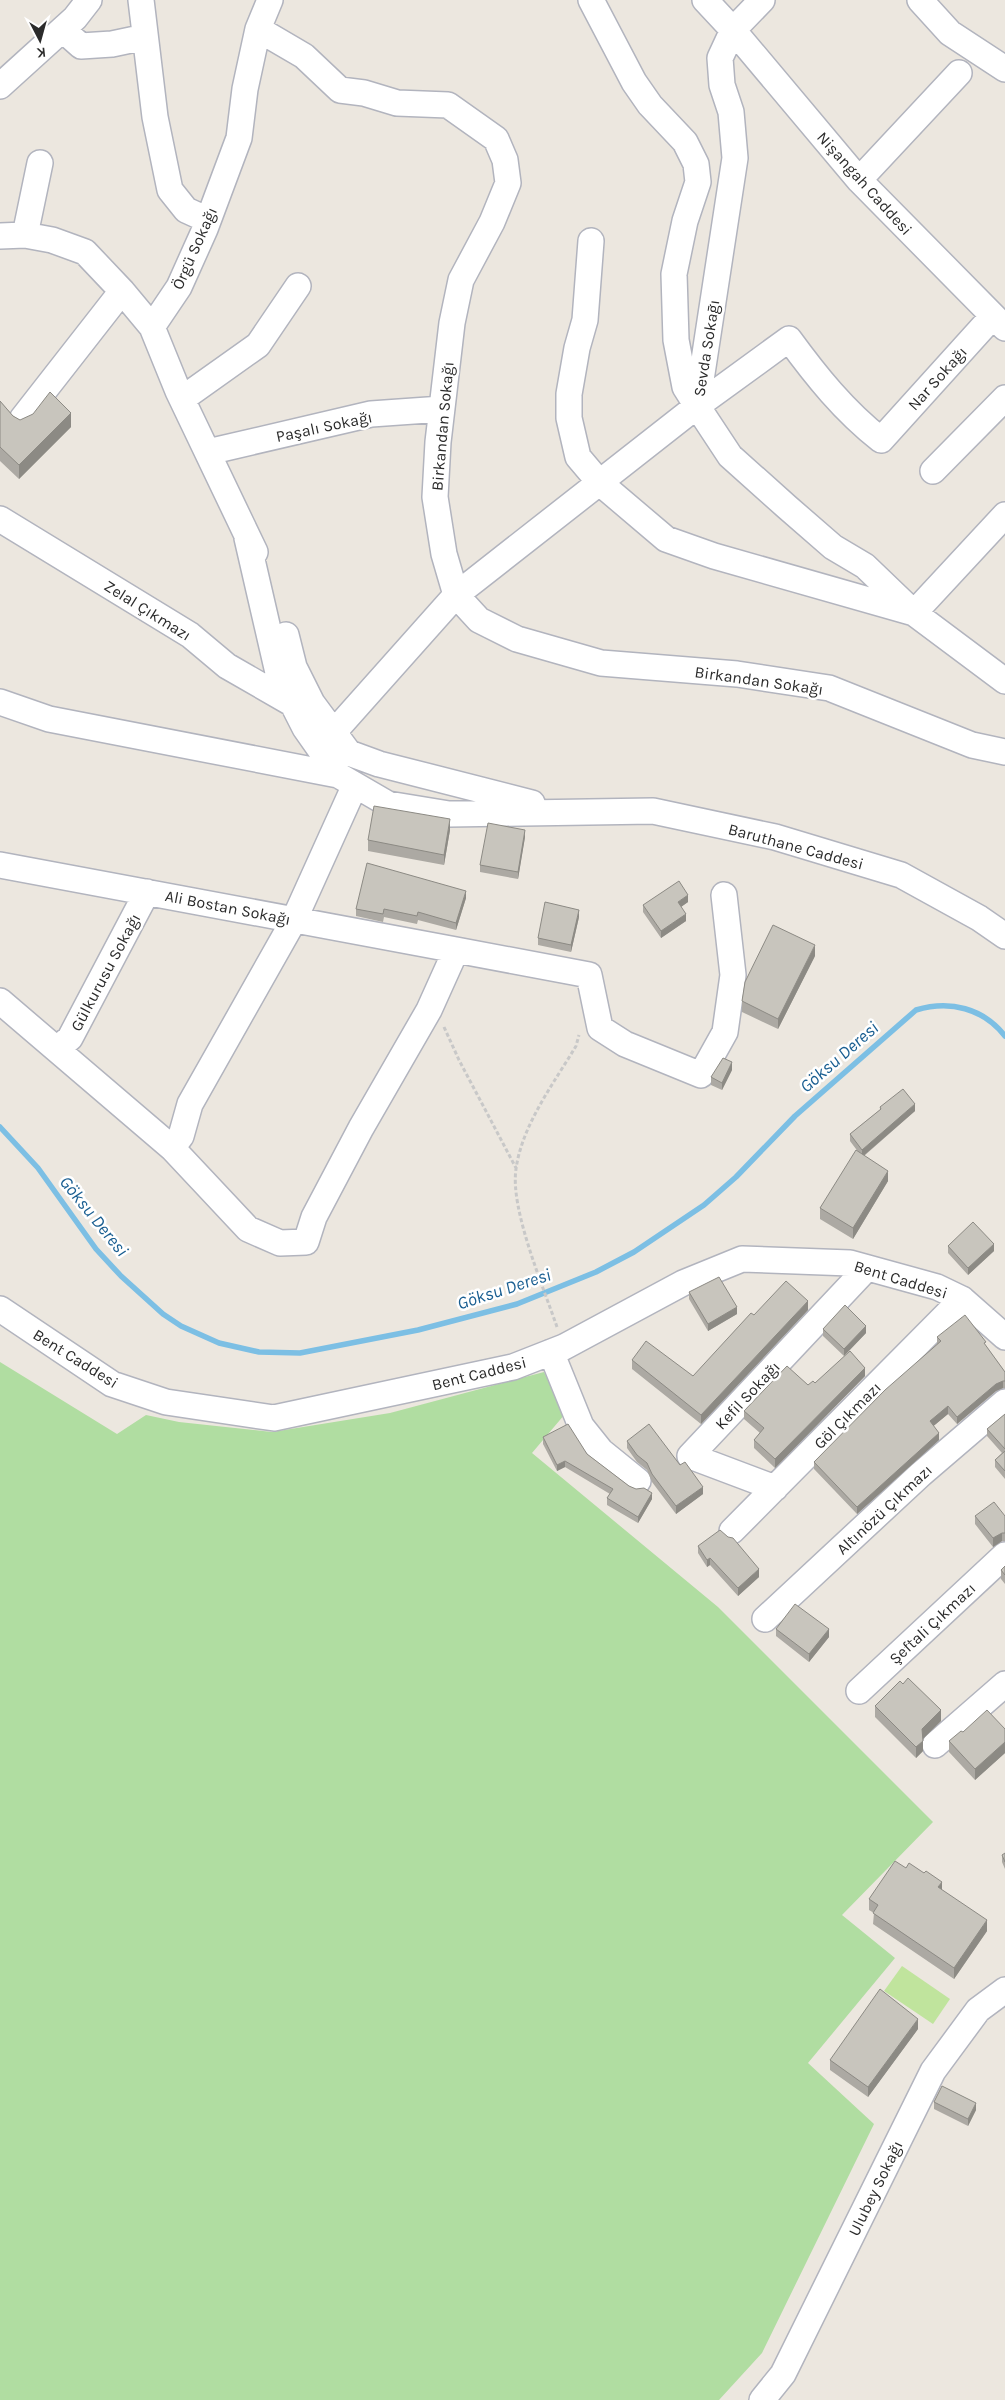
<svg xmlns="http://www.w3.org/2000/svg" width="1005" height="2400" font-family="Karla,sans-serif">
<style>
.green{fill:#b0dda1}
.pitch{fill:#c0e49d}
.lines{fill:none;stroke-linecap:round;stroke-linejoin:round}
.stream{stroke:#7cbfe4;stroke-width:5.5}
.minor-casing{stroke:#b2b4be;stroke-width:28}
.path{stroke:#c8c8c8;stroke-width:3;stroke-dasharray:4 2.5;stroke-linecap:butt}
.minor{stroke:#fff;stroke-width:25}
.wall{fill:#aca9a3}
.shaded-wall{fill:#8c8a84}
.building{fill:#c8c5bd;stroke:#8c8a84}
.labels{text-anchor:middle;stroke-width:5;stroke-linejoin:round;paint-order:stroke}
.street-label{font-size:16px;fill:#2b2b2b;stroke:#fff}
.water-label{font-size:18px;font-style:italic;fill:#195e91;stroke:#fff}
</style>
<rect width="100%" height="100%" fill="#ece7df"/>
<path class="green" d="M0 1362 117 1434 146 1415 179 1422 272 1432 390 1413 544 1372 565 1414 532 1453 718 1607 933 1822 842 1915 895 1958 808 2063 874 2124 762 2353 719 2400H0Z"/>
<path class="pitch" d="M902 1966 950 1999 933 2024 884 1991Z"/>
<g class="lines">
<path class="stream" d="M0 1127 38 1168 96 1249 121 1276 163 1314 181 1326 219 1343 259 1352 300 1353 418 1330 517 1304 596 1272 634 1252 704 1205 736 1177 795 1116 916 1010C950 1000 983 1008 1005 1036"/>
<defs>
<path id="minor" d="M141 0 155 117 170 190 186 210 208 220
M591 0 634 82 650 105 685 142 696 164 698 182 685 221 674 274 676 340 685 387 697 406
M705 0 733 30 859 180 1005 328
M762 0 733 30 720 58 722 85 731 112 735 158 697 406 730 456 787 507 833 547 865 566 914 613 1005 681
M920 0 950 33 1005 69
M258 29 304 56 340 90 364 93 397 103 448 105 496 139 505 160 508 183 492 222 461 280 452 323 438 442 435 497 444 554 456 595 479 620 517 639 601 663 737 674 829 688 972 745 1005 752
M63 30 81 46 112 44 145 37
M0 86 75 18 89 0
M859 180 959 73
M25 235 40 163
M0 236 25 235 52 240 85 252 122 291 152 327 178 391 255 552
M591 241 585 320 577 348 569 394V418L578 457 600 483 666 539 714 556 914 613 1005 515
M152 327 179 287 205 229 239 138 245 89 258 29 270 0
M182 399 258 345 298 286
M22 419 122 291
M208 452 371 414 442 409
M933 471 1005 398
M0 519 190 635 227 666 293 704
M247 538 279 677 305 728 338 775 388 804 449 814 653 811 775 837 901 875 979 918 1005 936
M286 635 294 667 312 703 349 753 379 764 532 803
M0 702 49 719 338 775
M334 732 456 595 697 406 789 339C816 376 844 411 881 440L993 316
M0 865 456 950
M0 1001 172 1148 248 1229 280 1243 306 1242 314 1217 361 1128 429 1010 456 950 589 975 600 1028 625 1044 701 1075 725 1032 733 975 724 895
M58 1048 70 1038 147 892
M172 1148 181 1136 190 1104 294 920 355 785
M0 1309 112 1384 166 1402 274 1418 513 1367 564 1347 683 1283 742 1259 850 1263 937 1287 962 1299 1005 1337
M551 1352 581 1426 601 1451 638 1481
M775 1488 690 1456 867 1268
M732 1531 962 1299
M765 1619 921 1474 1005 1402
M859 1691 1005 1555
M935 1745 1005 1684
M762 2400 783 2374 933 2071 978 2010 1005 1990"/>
</defs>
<use href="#minor" class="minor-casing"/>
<path class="path" d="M444 1027 459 1060 516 1168
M557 1327C543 1286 510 1209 516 1169 522 1125 554 1083 576 1046L579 1035"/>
<use href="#minor" class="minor"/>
</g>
<path class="wall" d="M0 401 13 416 20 420 71 427 19 479 0 461Z
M450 830 444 865 368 851V840Z
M525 837 518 879 480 872V865Z
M466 898 456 930 418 920 417 924 384 917 383 922 356 916V909Z
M688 902 681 907 686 921 661 938 643 912V905Z
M579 917 571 952 538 945V938Z
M815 956 778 1029 742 1012V1001Z
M732 1070 722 1090 711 1085V1077Z
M880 1107 915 1111 864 1156 888 1181 853 1239 820 1219V1208L859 1153 850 1141V1134L880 1110Z
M948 1246 994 1251 968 1275 948 1253Z
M689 1292 737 1314 708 1331 689 1299Z
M808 1310 701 1424 632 1369V1360L693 1376 754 1315Z
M823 1329 866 1333 844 1356 823 1336Z
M937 1337 986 1346 1005 1372V1388H1003L996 1391 957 1424 948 1414 933 1426 939 1440 857 1514 814 1469V1462L937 1344Z
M865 1376 775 1468 754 1448V1440L760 1433 744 1419V1411L815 1383Z
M1005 1414V1479L995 1467V1460L1002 1453 987 1436V1429Z
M543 1437 587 1454 629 1486 652 1499 638 1523 607 1505V1498L610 1494 565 1467 557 1471 543 1444Z
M627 1441 680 1465 703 1494 676 1514 652 1482 647 1470 637 1462 627 1448Z
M975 1516H1005V1541H1002L993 1547 975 1524Z
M698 1546 759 1577 738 1596 710 1565 707 1567 698 1553Z
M1005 1566V1584L1001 1579V1570Z
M776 1629 829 1637 809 1662 776 1636Z
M875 1706 941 1721 922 1739 923 1751 916 1758 875 1717Z
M1005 1729V1753L975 1780 949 1752V1741L963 1732Z
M1005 1853V1869L1002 1862V1855Z
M906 1868 942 1890 987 1931 954 1979 873 1924 874 1913 869 1910V1899Z
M918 2029 868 2097 830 2070V2060Z
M934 2102 976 2110 968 2126 934 2109Z"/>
<path class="shaded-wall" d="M71 413V427L19 479V465Z
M450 819V830L444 865V855Z
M525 830V837L518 879V872Z
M466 891V898L456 930V923Z
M688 895V902L678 909V902Z
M579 910V917L571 952V945Z
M686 914V921L661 938V931Z
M815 945V956L778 1029V1019Z
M732 1062V1070L722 1090V1083Z
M915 1104V1111L862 1157V1150Z
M888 1171V1181L853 1239V1228Z
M994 1244V1251L968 1275V1268Z
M808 1301V1310L701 1424V1415Z
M737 1307V1314L708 1331V1324Z
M866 1326V1333L844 1356V1349Z
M865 1368V1376L775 1468V1459Z
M1003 1381V1388L996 1391 957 1424V1417L996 1384Z
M948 1406V1414L930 1429V1421Z
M939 1433V1440L857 1514V1507Z
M565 1461V1467L557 1471V1465Z
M703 1487V1494L676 1514V1506Z
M652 1493V1499L638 1523V1517Z
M1002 1533V1541L993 1547V1538Z
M710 1558V1565L707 1567V1560Z
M759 1569V1577L738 1596V1588Z
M829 1629V1637L809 1662V1654Z
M941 1710V1721L922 1740V1729Z
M923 1741V1751L916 1758V1747Z
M1005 1742V1753L975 1780V1769Z
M942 1882V1893L938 1887Z
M987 1920V1931L954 1979V1968Z
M918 2019V2029L868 2097V2087Z
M976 2103V2110L968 2126V2119Z"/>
<path class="building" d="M50 392 71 413 19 465 0 447V401L13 416 20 420 33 414Z
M374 806 450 819 444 855 368 840Z
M488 823 525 830 518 872 480 865Z
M367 863 466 891 456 923 418 912 417 916 384 909 383 914 356 909Z
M679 881 688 895 678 902 686 914 661 931 643 905Z
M545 902 579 910 571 945 538 938Z
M773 925 815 945 778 1019 742 1001 745 982Z
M723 1058 732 1062 722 1083 711 1077Z
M903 1089 915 1104 862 1150 850 1134 881 1109 880 1107Z
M856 1150 888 1171 853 1228 820 1208Z
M973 1222 994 1244 968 1268 948 1246Z
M719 1277 737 1307 708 1324 689 1292Z
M786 1281 808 1301 701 1415 632 1360 646 1341 693 1376 751 1313 754 1315Z
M845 1305 866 1326 844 1349 823 1329Z
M965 1315 986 1342 984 1343 1005 1372V1381H1003L996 1384 957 1417 948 1406 930 1421 939 1433 857 1507 814 1462 885 1390 941 1341 937 1337Z
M850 1351 865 1368 775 1459 754 1440 764 1428 744 1411 787 1366 808 1385 813 1381 815 1383Z
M1005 1414V1449L987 1429Z
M568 1424 587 1454 629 1486 636 1489 644 1488 652 1493 638 1517 607 1498 613 1489 565 1461 557 1465 543 1437Z
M649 1424 680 1465 685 1462 703 1487 676 1506 652 1474 647 1463 637 1455 627 1441Z
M1005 1451V1471L995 1460Z
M994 1502 1005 1516V1533H1002L993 1538 975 1516Z
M720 1530 728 1537 733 1538 759 1569 738 1588 710 1558 707 1560 698 1546Z
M1005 1566V1575L1001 1570Z
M795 1604 829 1629 809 1654 776 1629Z
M908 1678 941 1710 922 1729 923 1741 916 1747 875 1706 900 1681 903 1684Z
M987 1710 1005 1729V1742L975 1769 949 1741 961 1731 963 1732Z
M1005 1853V1862L1002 1855Z
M895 1861 906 1868 909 1863 924 1873 926 1871 942 1882 938 1887 987 1920 954 1968 873 1913 878 1905 869 1899Z
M880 1989 918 2019 868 2087 830 2060Z
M942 2086 976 2103 968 2119 934 2102Z"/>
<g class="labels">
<g class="street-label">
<text transform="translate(865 183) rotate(48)" y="6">Nişangah Caddesi</text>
<text transform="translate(194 248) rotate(-66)" y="6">Örgü Sokağı</text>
<text transform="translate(706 348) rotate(-81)" y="6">Sevda Sokaḡı</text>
<text transform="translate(937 378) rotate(-48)" y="6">Nar Sokağı</text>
<text transform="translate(324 426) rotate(-12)" y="6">Paşalı Sokağı</text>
<text transform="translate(442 426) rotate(-85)" y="6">Birkandan Sokağı</text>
<text transform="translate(148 610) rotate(32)" y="6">Zelal Çıkmazı</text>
<text transform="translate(759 680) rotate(8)" y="6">Birkandan Sokağı</text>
<text transform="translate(796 846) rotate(15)" y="6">Baruthane Caddesi</text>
<text transform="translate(228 907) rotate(11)" y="6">Ali Bostan Sokağı</text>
<text transform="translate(105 972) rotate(-62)" y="6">Gülkurusu Sokağı</text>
<text transform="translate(901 1279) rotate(17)" y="6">Bent Caddesi</text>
<text transform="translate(76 1358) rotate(32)" y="6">Bent Caddesi</text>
<text transform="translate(479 1373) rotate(-14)" y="6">Bent Caddesi</text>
<text transform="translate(747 1395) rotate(-47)" y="6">Kefil Sokağı</text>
<text transform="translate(847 1415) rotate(-45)" y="6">Göl Çıkmazı</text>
<text transform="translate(884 1509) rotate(-43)" y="6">Altınözü Çıkmazı</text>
<text transform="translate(932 1623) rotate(-43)" y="6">Şeftali Çıkmazı</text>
<text transform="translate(875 2188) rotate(-64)" y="6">Ulubey Sokağı</text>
</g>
<g class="water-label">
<text transform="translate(839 1057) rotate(-41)" y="6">Göksu Deresi</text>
<text transform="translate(94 1216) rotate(51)" y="6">Göksu Deresi</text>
<text transform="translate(504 1289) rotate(-18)" y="6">Göksu Deresi</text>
</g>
</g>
<g transform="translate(40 40) rotate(174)" stroke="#ffffff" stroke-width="4" paint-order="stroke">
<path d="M0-4L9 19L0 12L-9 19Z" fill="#2b2b2b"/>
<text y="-8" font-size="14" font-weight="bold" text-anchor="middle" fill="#2b2b2b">K</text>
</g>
</svg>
